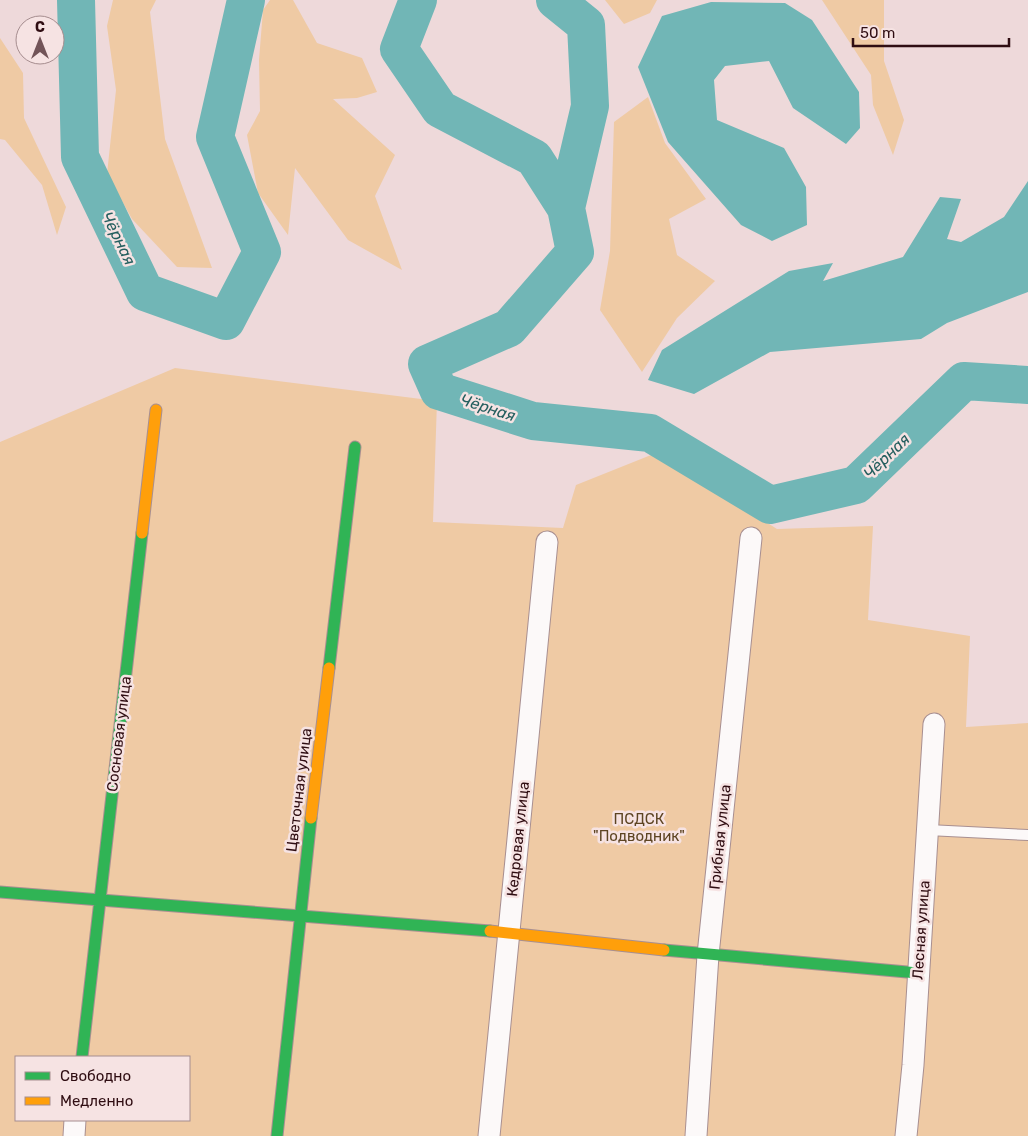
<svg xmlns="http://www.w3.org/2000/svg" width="1028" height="1136" font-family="Rubik,sans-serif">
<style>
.green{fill:#efcaa4;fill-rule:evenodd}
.water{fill:#71b6b6}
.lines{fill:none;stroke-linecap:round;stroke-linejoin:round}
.river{stroke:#71b6b6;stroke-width:38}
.lane-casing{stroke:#a88f91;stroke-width:12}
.street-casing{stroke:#a88f91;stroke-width:23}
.fast-casing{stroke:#a88f91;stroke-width:13}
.slow-casing{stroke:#a88f91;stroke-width:13}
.lane{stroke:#fcf9f9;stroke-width:10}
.street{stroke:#fcf9f9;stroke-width:21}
.fast{stroke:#30b455;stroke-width:11}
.slow{stroke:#ff9f0a;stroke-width:11}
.labels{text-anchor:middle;stroke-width:5;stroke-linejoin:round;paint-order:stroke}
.street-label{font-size:15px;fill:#2f0d12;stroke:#f6e3e3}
.park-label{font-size:15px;fill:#5d4422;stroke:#f6e3e3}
.water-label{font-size:16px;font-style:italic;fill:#255f5f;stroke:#f6e3e3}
</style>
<rect width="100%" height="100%" fill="#eed9da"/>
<path class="green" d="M113 0H156L150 12 165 139 212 268 177 267 132 219 107 174 116 90 107 26Z
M270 0H293L317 43 362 58 377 92 357 98 333 99 395 155 375 196 402 270 348 240 295 168 288 235 258 193 247 135 260 111 259 60 263 10Z
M605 0H657L650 13 624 24Z
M822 0H884V61L904 120 893 155 873 105 871 75Z
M0 38 23 73 24 118 66 207 57 235 42 185 5 140 0 139Z
M648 97 665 143 706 199 669 219 677 255 715 281 677 318 642 372 600 310 610 251 614 122Z
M175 368 437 401 433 522 563 528 576 485 656 453 777 529 873 526 868 620 970 636 966 727 1028 723V1136H0V442ZM16 1057H189V1120H16Z"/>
<path class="water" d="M711 2 785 3 812 20 859 92 860 128 846 144 793 108 769 61 725 66 714 80 717 120 784 148 806 187 807 225 772 241 741 225 668 142 638 67 662 16Z
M1028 181V292L947 323 921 339 770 352 694 394 648 380 662 350 789 271 833 263 823 281 903 257 940 197 961 199 947 239 961 242 1004 217Z"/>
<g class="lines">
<path class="river" d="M76 0 80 157 145 292 226 321 262 252 215 137 246 0
M418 0 399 49 440 109 534 158 566 208 575 252 509 328 427 364 439 391 533 421 650 433 770 505 856 485 964 381 1028 385
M555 0 586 25 590 106 566 208"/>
<defs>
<path id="lane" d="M928 830 1028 835"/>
<path id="street" d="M74 1136 75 1120
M489 1136 547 542
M696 1136 708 955 751 538
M906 1136 913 1065 934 724"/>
<path id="fast" d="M329 668 355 447
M0 892 490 931
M664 950 918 973
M82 1057 142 533
M277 1136 311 818"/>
<path id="slow" d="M142 533 156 410
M311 818 329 668
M490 931 664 950"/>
</defs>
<use href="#lane" class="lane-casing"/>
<use href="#street" class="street-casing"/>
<use href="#fast" class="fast-casing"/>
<use href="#slow" class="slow-casing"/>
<use href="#lane" class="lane"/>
<use href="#street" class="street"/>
<use href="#fast" class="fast"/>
<use href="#slow" class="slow"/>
</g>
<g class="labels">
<g class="street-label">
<text transform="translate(119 734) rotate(-83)" y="5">Сосновая улица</text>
<text transform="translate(299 790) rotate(-83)" y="5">Цветочная улица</text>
<text transform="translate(720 837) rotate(-84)" y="5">Грибная улица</text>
<text transform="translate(518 839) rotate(-84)" y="5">Кедровая улица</text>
<text transform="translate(921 930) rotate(-86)" y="5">Лесная улица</text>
</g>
<g class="park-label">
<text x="639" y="824">ПСДСК<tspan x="639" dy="17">"Подводник"</tspan></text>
</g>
<g class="water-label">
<text transform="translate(119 238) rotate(64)" y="6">Чёрная</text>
<text transform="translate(488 407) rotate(18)" y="6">Чёрная</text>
<text transform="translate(886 456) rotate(-44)" y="6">Чёрная</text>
</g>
</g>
<rect x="15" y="1056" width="175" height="65" fill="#f6e3e3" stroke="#a68d8f"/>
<rect x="25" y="1072" width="25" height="8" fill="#30b455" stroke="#a68d8f"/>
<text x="60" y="1081" font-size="15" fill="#2f0d12">Свободно</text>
<rect x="25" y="1097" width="25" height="8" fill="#ff9f0a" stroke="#a68d8f"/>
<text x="60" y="1106" font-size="15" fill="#2f0d12">Медленно</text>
<g transform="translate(40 40)"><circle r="24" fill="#f6e3e3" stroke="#a68d8f"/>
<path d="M0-4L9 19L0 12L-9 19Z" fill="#725458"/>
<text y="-8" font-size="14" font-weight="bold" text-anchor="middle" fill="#2f0d12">С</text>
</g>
<path d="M853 38v8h156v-8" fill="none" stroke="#2f0d12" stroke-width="2.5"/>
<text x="860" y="38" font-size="15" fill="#2f0d12" stroke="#f6e3e3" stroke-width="4" paint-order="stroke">50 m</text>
</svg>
